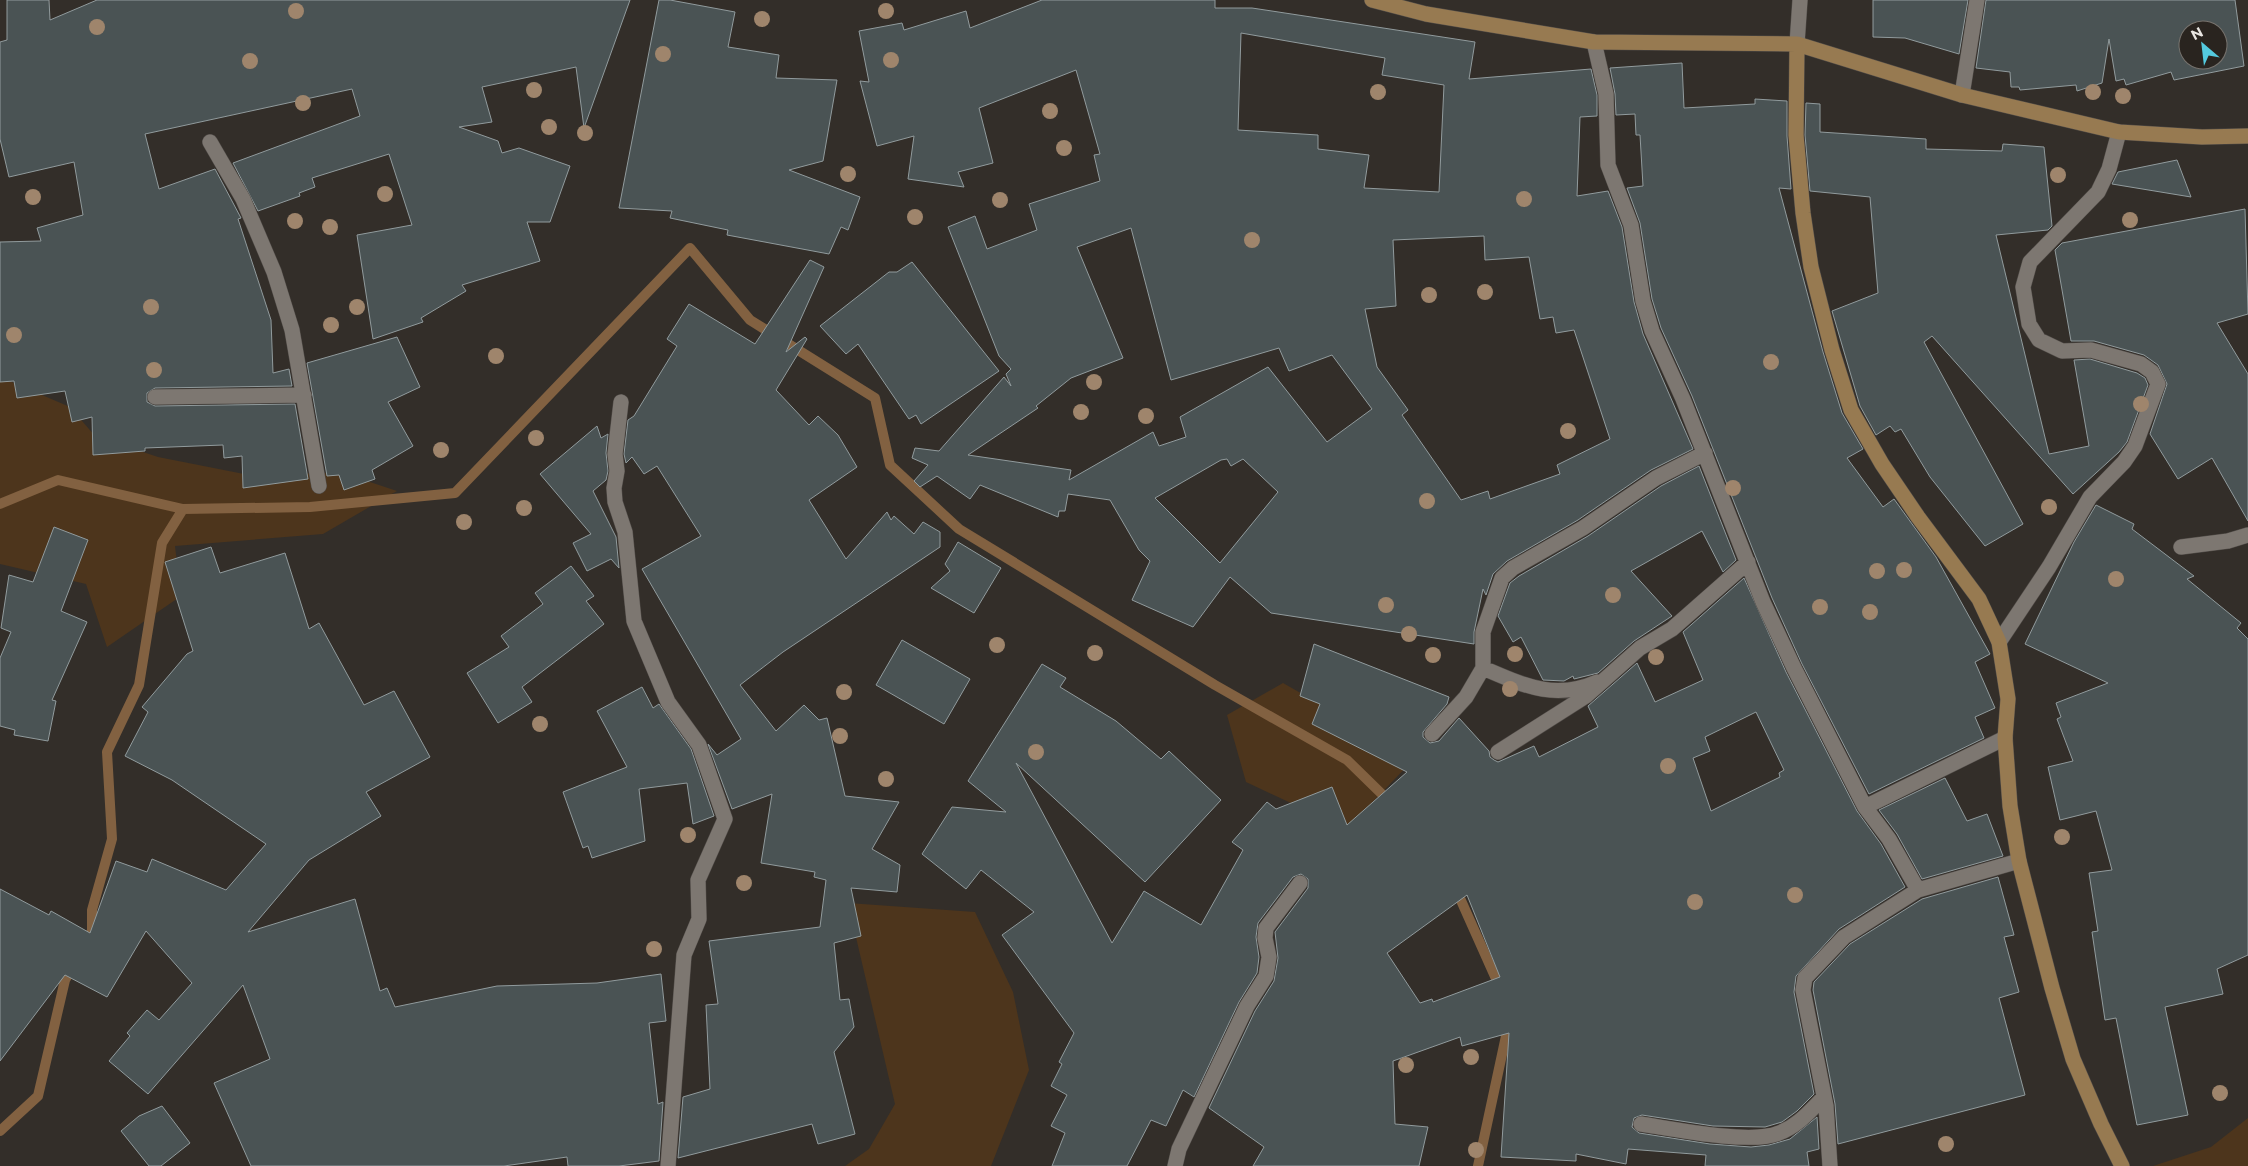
<svg xmlns="http://www.w3.org/2000/svg" width="2248" height="1166" font-family="Montserrat,sans-serif">
<style>
.green{fill:#4d351c}
.lines{fill:none;stroke-linecap:round;stroke-linejoin:round}
.stream{stroke:#826141;stroke-width:10}
.building{fill:#4a5354;stroke:#919b9d;fill-rule:evenodd}
.street-casing{stroke:#514c48;stroke-width:16}
.secondary-casing{stroke:#514c48;stroke-width:16}
.street{stroke:#7d7771;stroke-width:15}
.secondary{stroke:#977a51;stroke-width:15}
.tree{fill:#9f856c}
</style>
<rect width="100%" height="100%" fill="#332e29"/>
<path class="green" d="M0 377 70 407 95 436 158 457 244 474 343 473 397 491 323 534 175 546 181 596 107 647 86 584 0 564Z
M1283 683 1415 758 1340 836 1308 811 1246 782 1227 715Z
M848 903 975 912 1013 992 1029 1070 991 1166H845L869 1149 895 1104Z
M2248 1118V1166H2153L2211 1147Z"/>
<g class="lines">
<path class="stream" d="M0 504 58 480 183 509 310 507 455 493 690 248 750 320 875 398 890 465 959 529 1215 685 1347 760 1390 802
M1455 887 1501 990
M88 938 92 931V910L112 839 107 752 139 685 162 543 183 509
M0 1131 38 1096 65 980 74 964
M1478 1166 1509 1022"/>
</g>
<path class="building" d="M7 0H49L50 20 97 0H630L584 128 576 67 482 87 492 122 459 127 498 141 502 153 519 148 570 166 550 222H527L540 261 462 285 466 291 421 318 423 322 373 339 357 235 412 225 389 154 312 178 315 187 299 193 300 196 258 211 233 163 360 116 352 89 145 134 159 189 215 169 241 218 238 219 271 320 273 373 289 369 292 386 155 388 147 393V402L155 406 295 404 308 479 243 488 242 456 224 458 223 445 145 448V451L93 455 92 417 72 422 65 391 17 398 14 381 0 382V242L41 241 37 228 83 215 74 162 9 177 0 139V42L7 40Z
M659 0H670L735 12 728 47 779 55 776 78 837 80 823 161 789 170 860 197 848 230 841 227 829 254 727 235 728 230 670 218 672 211 619 208Z
M1042 0H1215V8H1252L1475 42 1469 79 1591 69 1597 95V116L1580 117 1577 196 1608 191 1622 227 1634 302 1643 334 1693 449 1651 470 1578 520 1507 561 1493 574 1486 595 1483 589 1474 632V644L1271 613 1230 577 1193 627 1132 600 1150 561 1139 550 1110 500 1068 494 1065 511H1059L1058 517 980 485 970 499 937 476 920 487 914 481 928 465 912 458 915 448 939 451 1004 377 1011 386 1006 374 1011 369 999 356 948 227 975 216 987 249 1037 230 1029 204 1100 181 1094 155 1100 154 1076 70 979 108 993 163 958 172 964 187 908 179 914 136 877 146 860 81 869 82 859 31 902 23 904 30 966 11 970 28ZM1241 33 1385 58 1382 75 1444 85 1439 192 1364 188 1369 155 1318 149V135L1238 130ZM1131 228 1171 380 1279 348 1289 371 1332 355 1372 409 1327 442 1268 367 1180 417 1186 437 1159 446 1153 432 1069 480 1071 470 968 455 1038 408 1036 406 1071 378 1123 358 1077 247ZM1484 236 1485 260 1529 257 1540 319 1553 317 1556 333 1574 330 1610 439 1557 465 1560 474 1490 499 1488 491 1461 500 1402 415 1408 410 1377 367 1365 309 1396 306 1393 240ZM1227 459 1231 466 1243 459 1278 492 1220 563 1155 498 1221 460Z
M1873 0H1968L1959 54 1905 38 1873 37Z
M1986 0H2235L2244 66 2174 80 2171 72 2126 85 2124 79 2116 81 2109 39 2102 83 2077 91 2076 85 2020 90 2019 87H2011L2010 72 1976 68ZM2188 30H2218V60H2188Z
M1682 63 1684 108 1755 104V99L1787 101V136L1791 189 1779 188 1823 352 1842 413 1863 449 1847 458 1883 507 1894 499 1936 557 1990 654 1975 662 1995 708 1975 717 1984 738 1869 794 1802 664 1772 598 1692 396 1661 328 1652 299 1640 223 1627 188 1643 186 1640 135H1636L1635 114 1616 115 1615 94 1610 68Z
M1806 103 1820 104V132L1926 139V149L2002 151 2003 144 2044 147 2052 226 2048 230 1996 235 2049 454 2089 446 2074 360 2090 359 2137 373 2145 378 2148 385 2127 442 2119 452 2073 494 1932 336 1924 342 2023 524 1985 546 1930 477 1901 429 1895 432 1890 426 1876 435 1860 406 1832 311 1878 293 1870 197 1810 191 1805 135Z
M2177 160 2191 197 2112 184 2118 172Z
M2245 209 2248 314 2217 323 2248 374V521L2212 458 2178 479 2150 434 2167 384 2158 365 2144 355 2094 341H2071L2055 250 2062 243Z
M810 260 824 267 786 352 805 337 807 339 776 390 809 425 818 416 838 435 857 467 809 500 846 559 887 512 891 520 894 516 914 534 923 522 940 532V547L783 652 740 685 776 731 804 705 819 720 827 718 845 796 899 802 872 849 900 865 897 892 851 888 861 936 834 943 840 1000 849 999 854 1027 834 1052 855 1134 818 1144 812 1124 678 1158 683 1097 710 1089 706 1005 718 1004 709 941 820 927 826 880 814 877 815 872 761 863 772 794 732 809 708 744 717 755 741 739 642 569 701 536 657 466 644 474 632 457 626 463 624 454 628 420 634 416 677 346 667 339 689 304 755 344Z
M912 262 999 371 921 424 916 415 909 419 858 344 846 354 820 326 889 272H897Z
M397 337 420 387 388 402 413 446 372 470 375 479 344 490 339 475 327 476 307 363Z
M597 426 601 438 608 434 606 453 608 471 606 480 593 491 616 537 619 568 611 559 587 571 573 543 591 534 540 474Z
M1699 466 1736 560 1723 572 1702 531 1631 571 1672 616 1634 641 1598 673 1574 679 1573 676 1564 681 1543 680 1521 637 1513 642 1498 616 1510 583 1519 576 1588 536 1661 486Z
M2096 505 2134 524 2132 529 2194 576 2187 579 2241 623 2237 628 2248 639V955L2217 969 2223 994 2165 1007 2188 1115 2137 1125 2116 1018 2105 1020 2092 932 2098 931 2089 873 2112 870 2096 811 2060 820 2048 767 2073 761 2057 719 2061 717 2056 703 2108 683 2025 644 2074 542Z
M54 527 88 540 61 611 87 622 52 700 56 701 48 741 14 735 15 730 0 726V658L11 632 1 628 9 575 33 582Z
M958 542 1001 568 974 613 931 588 950 571 945 564Z
M211 547 220 573 285 553 309 629 319 623 364 705 394 691 430 757 366 792 381 816 309 860 248 932 355 899 380 991 387 988 395 1007 497 986 597 983 661 974 666 1021 649 1023 658 1104 663 1102 659 1161 619 1166H568L567 1157 504 1166H251L214 1083 270 1059 243 985 148 1094 109 1061 130 1036 127 1033 147 1010 159 1020 192 983 146 931 107 997 65 975 0 1061V889L49 915 51 911 90 933 116 861 147 872 152 859 226 890 266 844 172 780 125 756 148 712 142 707 187 654 193 651 165 562Z
M571 566 594 596 586 601 604 624 522 687 532 702 498 723 467 673 509 647 501 636 543 604 535 593Z
M1744 578 1786 672 1857 811 1881 844 1905 887 1839 929 1796 976 1794 992 1814 1094 1797 1111 1782 1122 1765 1127 1713 1126 1642 1115 1634 1118 1632 1127 1639 1133 1710 1144 1751 1147 1769 1145 1790 1139 1817 1117 1819 1149 1807 1152 1809 1166H1705L1706 1155 1628 1149 1626 1164 1576 1154V1161L1501 1157 1509 1033 1462 1046 1460 1037 1393 1061 1395 1124 1428 1127 1419 1166H1253L1264 1147 1209 1108 1255 1011 1274 981 1278 958 1275 932 1308 888V879L1301 874 1293 877 1258 923 1256 937 1259 957 1257 973 1239 1002 1194 1097 1183 1090 1166 1126 1151 1120 1127 1166H1052L1065 1133 1051 1126 1067 1095 1051 1086 1062 1064 1059 1062 1074 1033 1002 935 1034 912 981 870 966 889 922 854 952 807 1006 812 968 781 1042 664 1066 678 1060 687 1116 721 1161 759 1169 751 1221 800 1145 882 1016 763 1112 943 1144 891 1201 925 1243 850 1232 842 1267 802 1276 809 1332 787 1347 825 1407 772 1312 724 1320 704 1300 696 1314 644 1449 697 1447 704 1423 732V737L1430 743 1439 741 1459 718 1489 751 1490 757 1494 760 1498 762 1534 746 1539 757 1598 727 1588 706 1637 663 1655 702 1703 680 1683 632ZM1756 712 1784 770 1779 773 1780 777 1711 811 1693 758 1710 751 1705 737ZM1467 895 1500 977 1433 1002 1432 999 1420 1003 1387 953Z
M902 640 970 679 944 724 876 685Z
M642 687 653 708 659 704 691 749 714 816 693 824 687 783 639 789 645 841 592 858 588 846 583 848 563 792 627 767 597 711Z
M1945 778 1967 821 1987 814 2003 856 1922 879 1897 834 1879 810Z
M1998 877 2014 935 2004 937 2019 992 1999 998 2025 1095 1838 1144 1835 1104 1813 990 1814 982 1850 944 1922 899Z
M162 1106 190 1143 161 1166H149L121 1131 139 1116Z"/>
<g class="lines">
<defs>
<path id="street" d="M1594 42 1606 94 1608 165 1631 225 1643 301 1652 331 1683 399 1763 602 1794 668 1865 807 1889 839 1918 890
M1797 44 1800 0
M1962 95 1977 0
M210 142 243 199 274 272 292 330 319 486
M155 397 304 395
M621 402 615 454 617 471 614 488 615 502 625 532 634 621 668 702 699 745 725 819 698 880 699 919 684 955 668 1166
M2181 547 2228 541 2248 535
M1999 642 2049 567 2090 497 2124 462 2135 446 2158 384 2152 372 2141 364 2091 350 2062 351 2039 340 2029 324 2023 287 2030 262 2098 192 2109 169 2119 132
M1483 668C1523 685 1554 701 1597 682
M1432 734 1466 697 1483 668V632L1502 578 1513 568 1583 528 1656 478 1705 453
M1498 752 1586 696 1640 648 1672 629 1748 562
M1865 807 2005 738
M1641 1124C1673 1129 1751 1145 1779 1133 1798 1126 1810 1111 1824 1097
M1175 1166 1179 1149 1247 1006 1266 976 1269 957 1265 938 1266 928 1300 883
M1830 1166 1826 1106 1803 990 1805 978 1844 937 1918 890 2019 861"/>
<path id="secondary" d="M1372 0 1426 14 1594 42 1797 44 1962 95 2119 132 2202 137 2248 136
M1797 44 1796 135 1803 213 1811 267 1832 350 1851 410 1882 464 1918 517 1979 599 1999 642 2008 699 2005 738 2010 806 2019 861 2052 988 2073 1059 2101 1124 2122 1166"/>
</defs>
<use href="#street" class="street-casing"/>
<use href="#secondary" class="secondary-casing"/>
<use href="#street" class="street"/>
<use href="#secondary" class="secondary"/>
</g>
<g class="tree">
<circle cx="296" cy="11" r="8"/>
<circle cx="886" cy="11" r="8"/>
<circle cx="762" cy="19" r="8"/>
<circle cx="97" cy="27" r="8"/>
<circle cx="663" cy="54" r="8"/>
<circle cx="891" cy="60" r="8"/>
<circle cx="250" cy="61" r="8"/>
<circle cx="534" cy="90" r="8"/>
<circle cx="1378" cy="92" r="8"/>
<circle cx="2093" cy="92" r="8"/>
<circle cx="2123" cy="96" r="8"/>
<circle cx="303" cy="103" r="8"/>
<circle cx="1050" cy="111" r="8"/>
<circle cx="549" cy="127" r="8"/>
<circle cx="585" cy="133" r="8"/>
<circle cx="1064" cy="148" r="8"/>
<circle cx="848" cy="174" r="8"/>
<circle cx="2058" cy="175" r="8"/>
<circle cx="385" cy="194" r="8"/>
<circle cx="33" cy="197" r="8"/>
<circle cx="1524" cy="199" r="8"/>
<circle cx="1000" cy="200" r="8"/>
<circle cx="915" cy="217" r="8"/>
<circle cx="2130" cy="220" r="8"/>
<circle cx="295" cy="221" r="8"/>
<circle cx="330" cy="227" r="8"/>
<circle cx="1252" cy="240" r="8"/>
<circle cx="1485" cy="292" r="8"/>
<circle cx="1429" cy="295" r="8"/>
<circle cx="151" cy="307" r="8"/>
<circle cx="357" cy="307" r="8"/>
<circle cx="331" cy="325" r="8"/>
<circle cx="14" cy="335" r="8"/>
<circle cx="496" cy="356" r="8"/>
<circle cx="1771" cy="362" r="8"/>
<circle cx="154" cy="370" r="8"/>
<circle cx="1094" cy="382" r="8"/>
<circle cx="2141" cy="404" r="8"/>
<circle cx="1081" cy="412" r="8"/>
<circle cx="1146" cy="416" r="8"/>
<circle cx="1568" cy="431" r="8"/>
<circle cx="536" cy="438" r="8"/>
<circle cx="441" cy="450" r="8"/>
<circle cx="1733" cy="488" r="8"/>
<circle cx="1427" cy="501" r="8"/>
<circle cx="2049" cy="507" r="8"/>
<circle cx="524" cy="508" r="8"/>
<circle cx="464" cy="522" r="8"/>
<circle cx="1904" cy="570" r="8"/>
<circle cx="1877" cy="571" r="8"/>
<circle cx="2116" cy="579" r="8"/>
<circle cx="1613" cy="595" r="8"/>
<circle cx="1386" cy="605" r="8"/>
<circle cx="1820" cy="607" r="8"/>
<circle cx="1870" cy="612" r="8"/>
<circle cx="1409" cy="634" r="8"/>
<circle cx="997" cy="645" r="8"/>
<circle cx="1095" cy="653" r="8"/>
<circle cx="1515" cy="654" r="8"/>
<circle cx="1433" cy="655" r="8"/>
<circle cx="1656" cy="657" r="8"/>
<circle cx="1510" cy="689" r="8"/>
<circle cx="844" cy="692" r="8"/>
<circle cx="540" cy="724" r="8"/>
<circle cx="840" cy="736" r="8"/>
<circle cx="1036" cy="752" r="8"/>
<circle cx="1668" cy="766" r="8"/>
<circle cx="886" cy="779" r="8"/>
<circle cx="688" cy="835" r="8"/>
<circle cx="2062" cy="837" r="8"/>
<circle cx="744" cy="883" r="8"/>
<circle cx="1795" cy="895" r="8"/>
<circle cx="1695" cy="902" r="8"/>
<circle cx="654" cy="949" r="8"/>
<circle cx="1471" cy="1057" r="8"/>
<circle cx="1406" cy="1065" r="8"/>
<circle cx="2220" cy="1093" r="8"/>
<circle cx="1946" cy="1144" r="8"/>
<circle cx="1476" cy="1150" r="8"/>
</g>
<g transform="translate(2203 45) rotate(332)"><circle r="24" fill="#29241f" stroke="#76726d"/>
<path d="M0-4L9 19L0 12L-9 19Z" fill="#54cade"/>
<text y="-8" font-size="14" font-weight="bold" text-anchor="middle" fill="#eae7e3">N</text>
</g>
</svg>
